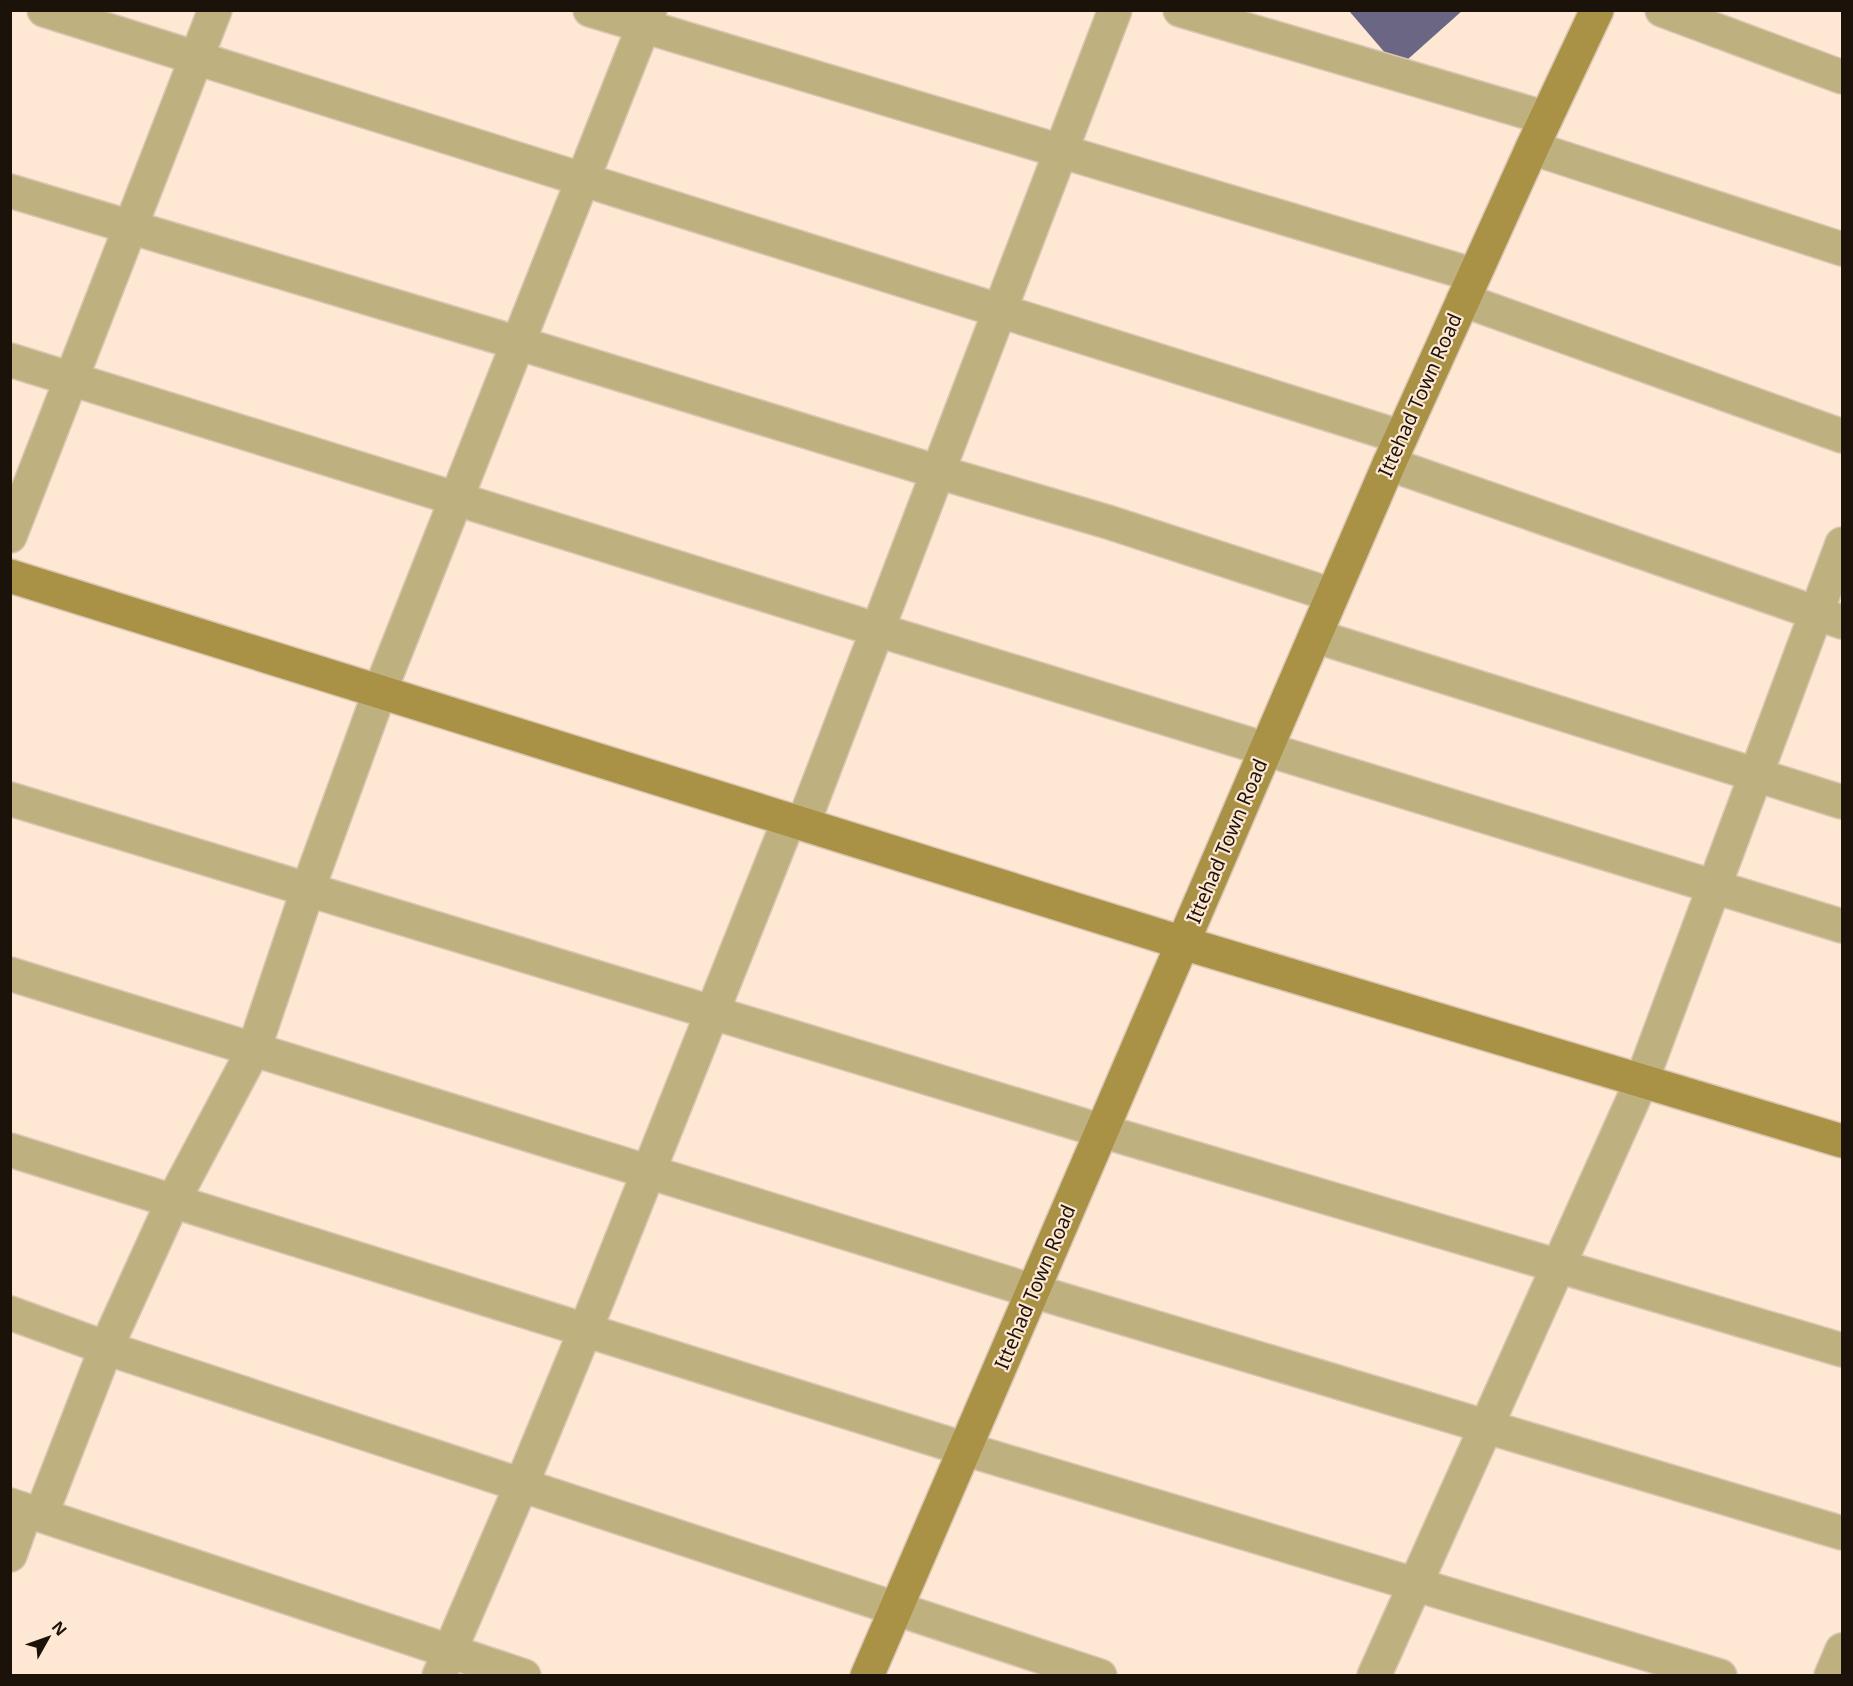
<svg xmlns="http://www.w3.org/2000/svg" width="1853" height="1686" font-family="'Noto Sans',sans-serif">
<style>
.building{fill:#6b6683}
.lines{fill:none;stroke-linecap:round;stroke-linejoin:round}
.street-casing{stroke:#dac6b3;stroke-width:36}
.secondary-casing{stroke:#dac6b3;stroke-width:36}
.street{stroke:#bfb080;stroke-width:33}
.secondary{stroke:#a99145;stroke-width:33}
.labels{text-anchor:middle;stroke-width:4.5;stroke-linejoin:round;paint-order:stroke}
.street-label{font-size:20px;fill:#1b1209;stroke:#fee8d3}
</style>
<rect width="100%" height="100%" fill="#fee8d3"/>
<path class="building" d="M1352 10H1463L1398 68 1350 12Z"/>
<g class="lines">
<defs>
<path id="street" d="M44 10 1401 437
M590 10 1474 275
M1180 10 1546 118
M1662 10 1842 77
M1532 148 1842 249
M10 191 518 343 938 472 1108 522 1332 595
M1463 300 1842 436
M10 360 878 630 1842 926
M1389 464 1842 622
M10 536 215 10
M1315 636 1842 802
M10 799 1102 1131 1842 1350
M803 824 1115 10
M10 974 1033 1291 1842 1533
M10 1150 965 1449 1720 1676
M10 1313 106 1348 1100 1676
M10 1505 524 1676
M41 1515 106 1348 173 1201 254 1049 308 889 380 691 650 10
M10 1555 26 1510
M439 1676 521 1486 585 1331 789 820
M1374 1676 1642 1080 1842 544
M1831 1676 1842 1650"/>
<path id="secondary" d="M10 576 1183 943 1842 1141
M867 1676 1389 464 1532 148 1597 10"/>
</defs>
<use href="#street" class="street-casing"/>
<use href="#secondary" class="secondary-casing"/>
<use href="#street" class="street"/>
<use href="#secondary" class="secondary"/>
</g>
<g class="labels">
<g class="street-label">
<text transform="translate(1420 395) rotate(-66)" y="7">Ittehad Town Road</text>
<text transform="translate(1227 841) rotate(-67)" y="7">Ittehad Town Road</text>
<text transform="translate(1035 1287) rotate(-67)" y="7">Ittehad Town Road</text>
</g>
</g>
<rect width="1853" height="1686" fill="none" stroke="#1b1209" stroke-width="24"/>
<g transform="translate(48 1638) rotate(50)" stroke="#fee8d3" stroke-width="4.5" paint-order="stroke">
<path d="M0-4.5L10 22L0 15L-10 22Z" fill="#1b1209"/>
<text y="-9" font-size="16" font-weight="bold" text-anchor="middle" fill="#1b1209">N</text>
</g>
</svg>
